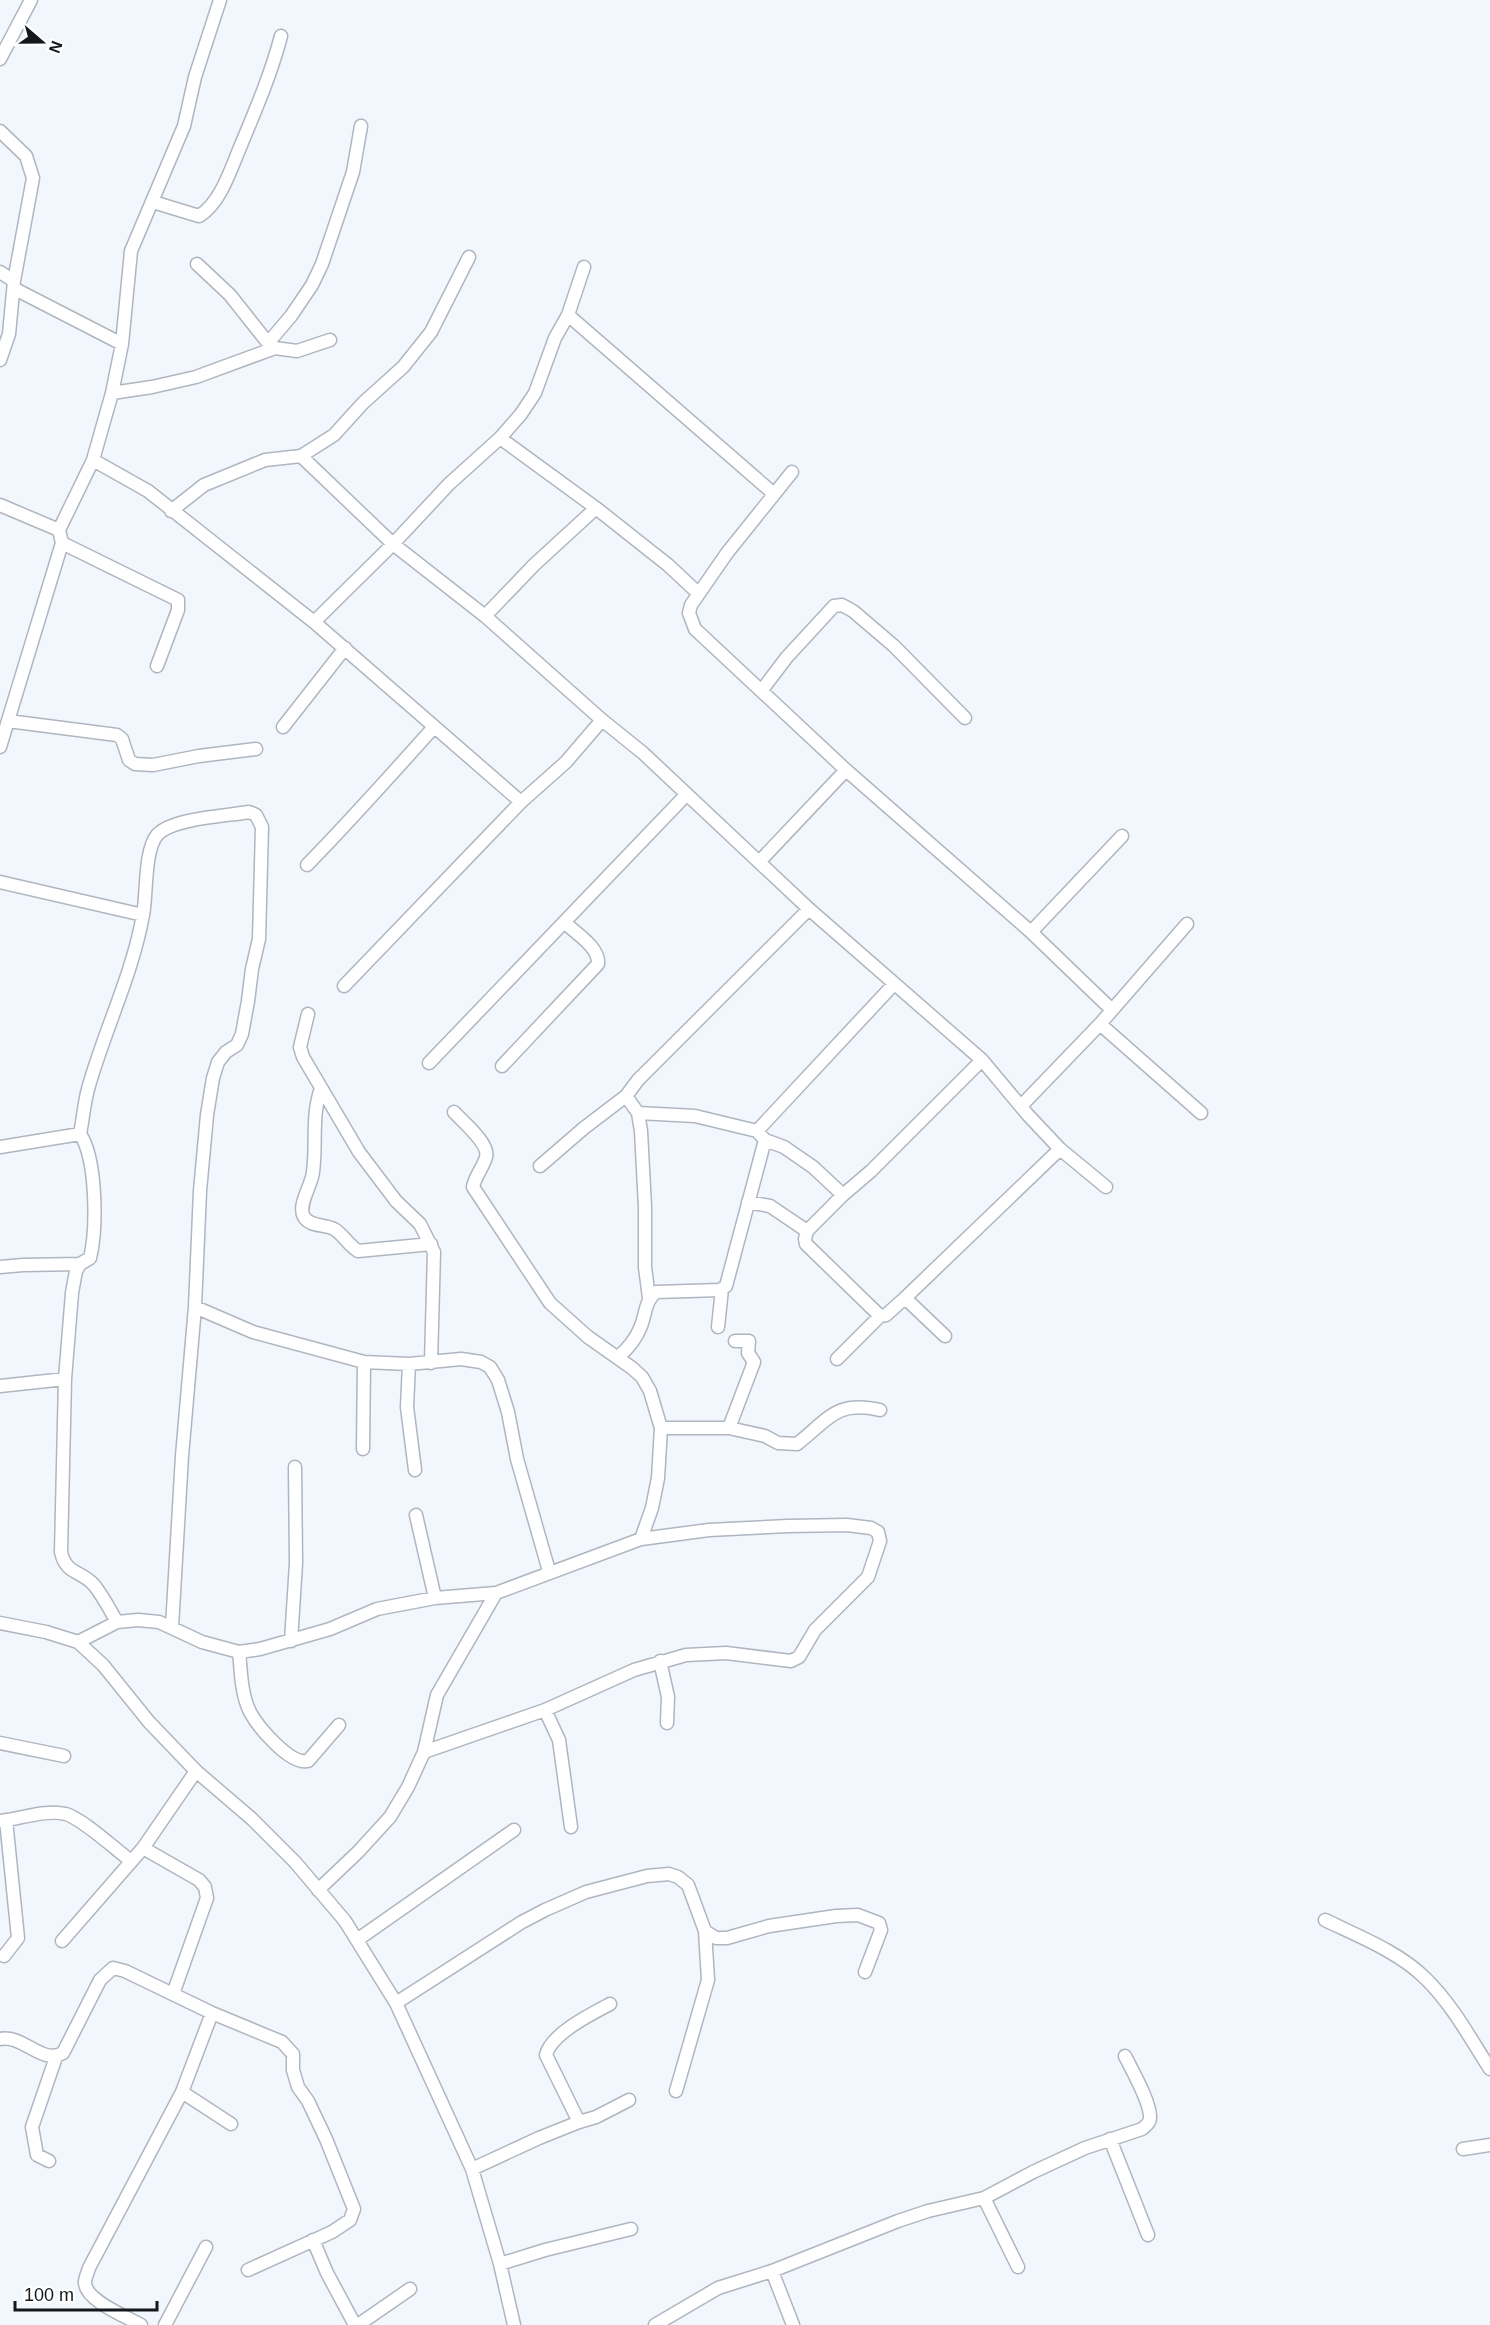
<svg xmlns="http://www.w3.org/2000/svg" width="1490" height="2325" font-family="Arial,sans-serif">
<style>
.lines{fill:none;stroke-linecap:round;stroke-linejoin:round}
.minor-casing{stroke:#afb6c0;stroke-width:15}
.minor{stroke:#fff;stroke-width:12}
</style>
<rect width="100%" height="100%" fill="#f2f6fd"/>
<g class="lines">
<defs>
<path id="minor" d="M0 59 31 0
M0 131 26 156 33 178 14 281 9 334 0 360
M153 202 199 216C221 203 231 168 241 145 256 109 271 74 281 36
M197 264 230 295 268 343
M0 272 14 281
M15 289 122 344
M568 315 774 494
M275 348 268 343 291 316 312 285 322 264 353 172 361 126
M112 393 152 387 196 377 275 348 297 351 330 340
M500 438 596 508
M301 456 393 544 485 616 602 720 643 753 809 909 982 1060 1028 1115 1060 1149 905 1298 886 1315 880 1316 806 1244 805 1239 807 1231 843 1195 813 1167 784 1147 765 1140 757 1131 695 1116 638 1113
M93 460 148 491 314 622 521 802
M792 472 727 553 691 605 689 613 695 629 846 770 1031 932 1112 1010
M0 505 59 530
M171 511 204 485 265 460 301 456 334 435 363 403 403 367 431 332 469 257
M62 543 178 600V610L157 666
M485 616 534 565 596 508 668 565 698 593
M314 622 393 544 449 484 500 438 521 414 535 393 555 338 568 315 584 267
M762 690 787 657 834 606 842 605 853 611 894 646 965 718
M8 721 117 735 122 739 129 760 135 764 153 765 199 756 256 749
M283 727 345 648
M0 747 62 543 59 530 93 460 112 393 122 344 131 251 184 126 195 77 220 0
M759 862 846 770
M307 865C351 820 392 774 434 727
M0 882 143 915
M1031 932 1122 836
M344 986 521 802 566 762 602 720
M308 1014 300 1047 303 1057 359 1152 396 1201 420 1224 434 1252 431 1363
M1100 1024 1201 1113
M429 1063 686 795
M502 1066 598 964C600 948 576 933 565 923
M321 1088C311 1117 317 1143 313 1172 312 1185 297 1205 304 1217 310 1227 325 1224 334 1229 343 1234 348 1245 358 1251L431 1244
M1022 1105 1100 1024 1187 924
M454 1112C463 1122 490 1144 486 1157 483 1168 475 1176 473 1187L550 1303 588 1337 632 1368 642 1377 650 1391 661 1428 658 1478 652 1508 641 1539
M757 1131 894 984
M0 1147 80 1134
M1060 1149 1106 1187
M540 1166 584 1128 626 1096
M843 1195 871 1171 982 1060
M748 1202 770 1206 807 1231
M0 1267 23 1265 80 1264
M649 1298 645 1267V1207L641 1131 638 1113 626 1096 638 1080 809 909
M905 1298 945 1336
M195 1307 253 1332 364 1362 409 1364 461 1359 481 1362 490 1367 498 1380 508 1412 517 1459 549 1571
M718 1327 722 1289
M618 1357C629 1348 636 1339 641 1326 646 1313 645 1301 656 1292L720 1290 726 1286 765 1140
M837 1359 880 1316
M409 1364 407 1407 415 1470
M0 1386 65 1379
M661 1428H729L765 1436 778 1443 797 1444C829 1419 836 1400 880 1410
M729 1428 754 1362 748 1353 749 1341H735
M363 1449 364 1362
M416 1515 435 1598
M117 1622C110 1610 103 1596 94 1585 81 1570 66 1575 61 1552L65 1379 72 1293 76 1271 80 1264 90 1258C97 1229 97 1159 80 1134 83 1119 84 1104 88 1089 104 1031 132 976 143 915 147 895 144 851 157 835 172 818 227 816 249 812L256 815 262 827 259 939 252 969 248 1001 242 1034 237 1045 226 1052 218 1062 213 1078 207 1115 200 1191 195 1307 182 1456 172 1627
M0 1623 46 1632 78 1642 103 1665 149 1722 196 1771 252 1819 295 1862 345 1921 396 2003 472 2169 500 2264 514 2325
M291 1641 296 1563 295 1467
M78 1642 117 1622 138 1620 159 1622 202 1642 239 1652 260 1649 330 1629 377 1609 435 1598 496 1593 641 1539 709 1530 788 1526 847 1525 871 1528 878 1532 880 1541 868 1577 815 1630 799 1657 791 1661 726 1653 686 1655 634 1670 545 1710 424 1752
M239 1652C241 1671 241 1694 250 1712 258 1727 290 1765 308 1761L339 1725
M660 1661 668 1697 667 1723
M545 1710 559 1740 571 1827
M0 1743 64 1756
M0 1821C20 1819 46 1809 66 1814 84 1820 115 1849 131 1861
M143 1848 199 1880 205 1887 207 1898 173 1994
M318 1890 358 1852 390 1817 408 1787 424 1752 437 1695 496 1593
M1325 1920C1358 1936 1399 1952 1425 1978 1452 2004 1470 2038 1490 2069
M357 1940 514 1830
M62 1941 143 1848 196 1771
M4 1956 18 1938 6 1820
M396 2003 522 1922 545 1910 586 1892 647 1876 669 1874 678 1877 688 1885 705 1931 716 1938H727L769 1926 836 1916 858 1915 879 1923 881 1930 865 1972
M0 2039C23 2034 41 2065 63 2053L100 1980 113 1968 125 1971 212 2013 282 2042 293 2054V2070L298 2087 308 2101 326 2139 354 2209 350 2220 332 2232 248 2270
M676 2091 708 1980 705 1931
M182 2092 231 2124
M579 2122 546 2055C551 2034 591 2014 610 2004
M1110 2139 1148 2235
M1463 2149 1490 2145
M49 2161 37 2155 32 2127 56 2057
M472 2169 539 2138 579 2122 596 2117 629 2100
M984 2198 1018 2267
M313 2240 327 2273 355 2325
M500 2264 545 2250 631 2229
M772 2271 793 2325
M141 2325C127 2317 84 2300 85 2282 85 2278 88 2272 89 2268L182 2092 212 2013
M165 2325 206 2247
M358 2325 410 2289
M655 2325 718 2288 772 2271 898 2221 928 2211 984 2198 1033 2172 1085 2148 1142 2129C1145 2126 1150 2124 1150 2118 1151 2103 1132 2070 1125 2056"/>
</defs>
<use href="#minor" class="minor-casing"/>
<use href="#minor" class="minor"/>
</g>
<g transform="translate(42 42) rotate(110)" stroke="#ffffff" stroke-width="4.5" paint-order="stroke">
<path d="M0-4.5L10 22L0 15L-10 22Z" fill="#14171b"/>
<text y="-9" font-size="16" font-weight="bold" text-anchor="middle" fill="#14171b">N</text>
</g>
<path d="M15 2301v9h142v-9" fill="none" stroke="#14171b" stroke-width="3"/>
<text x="24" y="2301" font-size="18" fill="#14171b" stroke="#ffffff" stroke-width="4.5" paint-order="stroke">100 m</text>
</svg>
